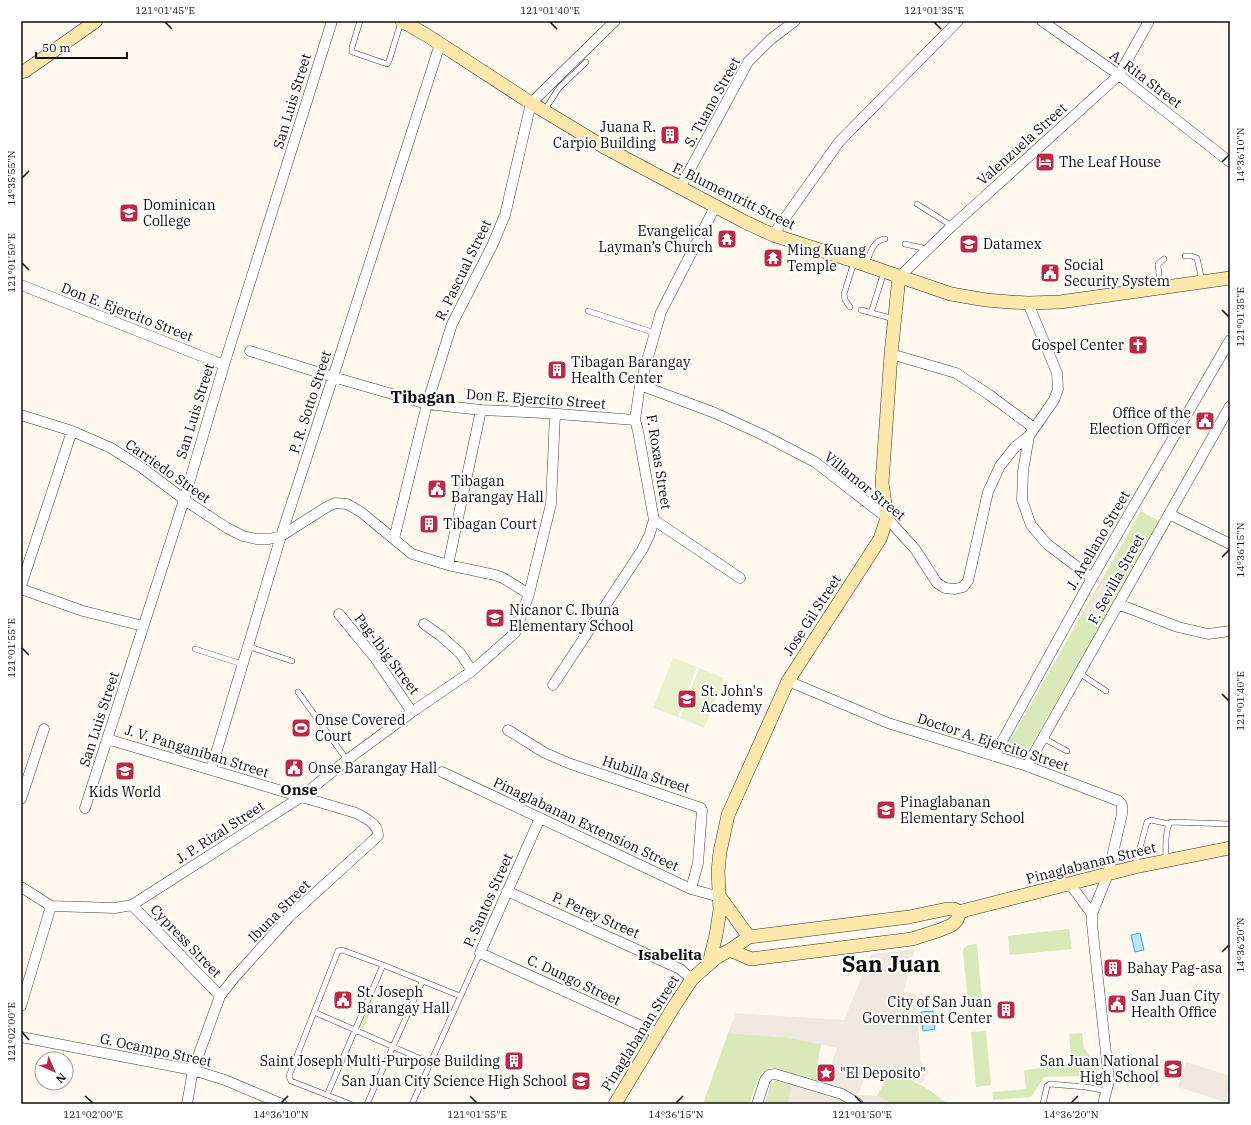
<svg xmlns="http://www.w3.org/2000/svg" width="1251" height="1125" font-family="'IBM Plex Serif',serif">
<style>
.green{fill:#d9e9b9}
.pitch{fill:#e9f0cb}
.plaza{fill:#efe8de}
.water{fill:#b5e7f5;stroke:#3da9cb}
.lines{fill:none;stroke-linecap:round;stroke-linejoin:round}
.lane-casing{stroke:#414141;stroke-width:6}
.street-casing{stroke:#414141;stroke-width:11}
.secondary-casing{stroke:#303030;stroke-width:14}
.lane{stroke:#fff;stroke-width:5}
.street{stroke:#fff;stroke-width:10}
.secondary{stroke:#fde8ac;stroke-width:13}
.ticks{fill:none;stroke:#0e0e0e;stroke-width:1.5}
.labels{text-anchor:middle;stroke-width:4;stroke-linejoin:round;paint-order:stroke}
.street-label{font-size:14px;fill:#0e0e0e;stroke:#fff}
.poi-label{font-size:14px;fill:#0e0e0e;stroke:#fff;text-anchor:start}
.neighbourhood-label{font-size:15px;font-weight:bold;fill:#0e0e0e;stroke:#fff}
.quarter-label{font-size:16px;font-weight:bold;fill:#0e0e0e;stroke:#fff}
.town-label{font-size:22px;font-weight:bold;fill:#0e0e0e;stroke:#fff}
.neatline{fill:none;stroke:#0e0e0e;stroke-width:1.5}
.ticks-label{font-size:10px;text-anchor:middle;fill:#0e0e0e}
</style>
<rect width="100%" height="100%" fill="#fff9ef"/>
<path class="green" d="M1141 511 1160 522 1153 535 1024 757 1005 749Z
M1069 929 1072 949 1010 955 1008 936Z
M977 944 982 1000 968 1002 963 952 964 948 968 945Z
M365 1011 370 1013 363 1029 358 1027Z
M986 1031 991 1085 976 1087 971 1032Z
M728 1033 785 1037 821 1044 816 1073 824 1076 822 1082 771 1067 760 1074 749 1104H703Z
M1082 1033 1084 1048 1094 1062 1100 1078 1087 1076 1044 1077 1031 1097 993 1100 992 1092 1026 1089 1024 1070 1072 1065 1069 1034Z
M891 1069 928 1089 948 1104H892L877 1096Z
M777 1080 792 1085 788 1104H764L771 1084Z"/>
<path class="pitch" d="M673 658 697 667 678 717 653 708Z
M699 668 724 678 704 728 680 718Z"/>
<path class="plaza" d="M1106 577 1119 585 1095 624 1082 616Z
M915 949 904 991 916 994 921 1062 929 1072 921 1084 890 1068 869 1067 858 1095 877 1096 892 1104H788L791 1087 795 1073 825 1083 837 1048 785 1037 728 1033 736 1013 844 1020 871 954Z
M1186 1062 1230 1076V1088L1225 1102 1178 1087Z"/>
<path class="water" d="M1140 933 1144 950 1135 952 1131 935Z
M933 1011 935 1029 923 1031 921 1012Z"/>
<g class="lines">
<defs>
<path id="lane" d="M360 21 352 47V52L387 64 389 61 401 22
M544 111 559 88 586 62
M917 204 952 226
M905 244 927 249
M1185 256H1191L1197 258 1202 281
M866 264C870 254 873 240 885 239
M1160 287 1158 264 1164 259
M850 307 845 300 844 294 854 262
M861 310 894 319
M588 311 655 333
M871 313 884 272
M247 646 292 661
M195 649 242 664
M1079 673 1106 691
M298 692 347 760
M1043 738 1067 751
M1166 861C1166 851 1164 829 1171 822L1230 824
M1135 866 1147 822 1151 820 1169 824
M314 1012 430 1063
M327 1095 383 965
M350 1104 291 1081 289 1076 338 951 342 950 383 965 460 996
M367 1104 422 982
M412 1104 480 953
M1043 1104 1047 1086 1050 1084 1086 1087 1107 1091"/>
<path id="street" d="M1042 21 1119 75 1230 162
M680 188 748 62 771 39 795 21
M773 235 839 142 958 21
M899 277 952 226 1119 75 1149 21
M21 285 224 365
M1028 303 1057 373 1058 389 1054 400 1029 436 1023 471 1022 500 1031 525 1047 544 1092 578
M250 351 333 377 427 404 481 410 545 413 635 420
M891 354 956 373 988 394 1034 428
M640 385 715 413 761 434 815 462 887 518 915 549 937 583 945 588 955 589 963 587 968 581 988 492 1000 466 1015 447 1029 436
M21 415 72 431 111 448 141 467 189 503 227 528 243 536 256 539H269L281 536 325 508 335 503 347 504 361 512 412 554 448 565 495 575 503 578 529 594
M1169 514 1230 544
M654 520 740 578
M394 539 427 404 452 324 492 246 505 215 531 103 615 21
M448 565 481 410
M21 586 72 431
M21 589 83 611 143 626
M1118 604 1178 627 1208 634 1230 631
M339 614 375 658 412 712
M424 624 441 636 460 653 472 671
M788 681 888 723 1027 766 1119 801 1122 805V814L1108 874 1092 914V924L1109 1081 1103 1104
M553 685 642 550 649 536 654 520 638 431 635 420 640 385 661 312 715 207
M508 730 545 753 571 764 701 808 702 810 698 863 691 889
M107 739 356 813C365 818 379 824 378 836L289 917 234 978 220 996 193 1070 187 1104
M994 756 1092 578 1230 340
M1027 766 1230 406
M211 770 281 536 333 377 440 44
M442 772 691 889 720 897
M21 799 44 729
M85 808 184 500 224 365 332 21
M540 818 480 953 657 1033
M1070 884 1092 914
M21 887 51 906 115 908 132 905 301 797 347 760 412 712 472 671 515 633 529 594 551 504 555 414
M507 891 680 969 692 979
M132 905 220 996
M21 1006 51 906
M21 1037 193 1070 225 1080 282 1104
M757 1104 765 1080 769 1075 775 1074 842 1094 858 1104"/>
<path id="secondary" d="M402 21 428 36 531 103 604 147 745 222 773 235 854 261 951 294 986 300 1010 302 1028 303 1060 302 1230 278
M21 72 25 71 96 21
M720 897 749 937
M730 950 751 959 912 939 940 930 952 925 957 920 960 912 966 910 1135 867 1230 848
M709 964 716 935 720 910 718 871 720 852 728 815 788 681 880 539 887 518 882 483 891 354 899 277
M615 1104 673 1008 692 979 717 957 730 950 749 937 909 917 947 909H954L960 912"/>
</defs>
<use href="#lane" class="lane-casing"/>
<use href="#street" class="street-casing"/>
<use href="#secondary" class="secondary-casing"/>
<use href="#lane" class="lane"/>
<use href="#street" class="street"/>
<use href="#secondary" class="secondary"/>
</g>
<path class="ticks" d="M165 22 172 29M550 22 557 29M934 22 941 29M1222 162 1229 155M22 178 29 171M22 263 29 270M1222 310 1229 317M1222 557 1229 550M22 648 29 655M1222 694 1229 701M1222 952 1229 945M22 1032 29 1040M85 1096 93 1103M470 1096 477 1103M855 1096 862 1103M281 1103 288 1096M676 1103 683 1096M1071 1103 1078 1096"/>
<defs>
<symbol id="building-square" viewBox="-11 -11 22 22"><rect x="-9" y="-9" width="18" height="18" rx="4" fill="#bc2846" stroke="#fff"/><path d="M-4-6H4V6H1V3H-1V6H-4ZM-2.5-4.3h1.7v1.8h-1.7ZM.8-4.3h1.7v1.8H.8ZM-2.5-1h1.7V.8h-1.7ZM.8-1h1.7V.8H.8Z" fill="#fff"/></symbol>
<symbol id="hotel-square" viewBox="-11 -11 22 22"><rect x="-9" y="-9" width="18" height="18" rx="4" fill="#bc2846" stroke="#fff"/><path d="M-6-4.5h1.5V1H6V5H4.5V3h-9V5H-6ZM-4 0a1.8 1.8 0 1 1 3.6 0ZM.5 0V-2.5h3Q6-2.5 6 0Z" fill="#fff"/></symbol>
<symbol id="university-square" viewBox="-11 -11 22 22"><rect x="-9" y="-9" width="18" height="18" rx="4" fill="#bc2846" stroke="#fff"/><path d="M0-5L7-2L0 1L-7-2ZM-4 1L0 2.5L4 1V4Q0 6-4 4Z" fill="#fff"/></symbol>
<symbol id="temple-square" viewBox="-11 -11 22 22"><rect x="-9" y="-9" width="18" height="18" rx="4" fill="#bc2846" stroke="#fff"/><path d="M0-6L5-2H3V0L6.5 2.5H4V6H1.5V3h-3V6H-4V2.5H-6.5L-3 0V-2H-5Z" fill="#fff"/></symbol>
<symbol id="school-square" viewBox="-11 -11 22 22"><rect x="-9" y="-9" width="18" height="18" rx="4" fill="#bc2846" stroke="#fff"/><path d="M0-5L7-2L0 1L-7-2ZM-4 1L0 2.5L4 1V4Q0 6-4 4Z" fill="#fff"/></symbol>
<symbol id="civic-square" viewBox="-11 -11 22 22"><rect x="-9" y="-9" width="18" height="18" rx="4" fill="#bc2846" stroke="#fff"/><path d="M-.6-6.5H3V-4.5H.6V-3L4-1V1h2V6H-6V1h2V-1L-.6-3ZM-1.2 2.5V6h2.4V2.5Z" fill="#fff"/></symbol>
<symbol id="church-square" viewBox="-11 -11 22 22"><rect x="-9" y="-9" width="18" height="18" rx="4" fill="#bc2846" stroke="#fff"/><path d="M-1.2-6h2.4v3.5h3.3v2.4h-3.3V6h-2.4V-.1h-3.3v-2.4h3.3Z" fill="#fff"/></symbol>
<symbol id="stadium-square" viewBox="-11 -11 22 22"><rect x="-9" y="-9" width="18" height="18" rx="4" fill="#bc2846" stroke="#fff"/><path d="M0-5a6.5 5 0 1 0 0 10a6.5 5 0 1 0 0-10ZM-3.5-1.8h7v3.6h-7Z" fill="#fff"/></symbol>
<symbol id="sight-square" viewBox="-11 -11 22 22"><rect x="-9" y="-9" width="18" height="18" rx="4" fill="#bc2846" stroke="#fff"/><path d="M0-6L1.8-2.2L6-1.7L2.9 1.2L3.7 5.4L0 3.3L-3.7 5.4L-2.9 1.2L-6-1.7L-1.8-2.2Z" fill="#fff"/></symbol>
</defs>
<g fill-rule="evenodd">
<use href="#building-square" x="659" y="124" width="22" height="22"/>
<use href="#hotel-square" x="1034" y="151" width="22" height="22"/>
<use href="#university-square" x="118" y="202" width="22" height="22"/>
<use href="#temple-square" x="716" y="228" width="22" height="22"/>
<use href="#school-square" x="958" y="233" width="22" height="22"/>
<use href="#temple-square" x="762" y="247" width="22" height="22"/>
<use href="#civic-square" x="1039" y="262" width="22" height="22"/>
<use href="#church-square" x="1127" y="334" width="22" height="22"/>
<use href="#building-square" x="546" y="359" width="22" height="22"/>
<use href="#civic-square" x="1194" y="410" width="22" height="22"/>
<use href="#civic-square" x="426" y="478" width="22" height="22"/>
<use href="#building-square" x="418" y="513" width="22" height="22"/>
<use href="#school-square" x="484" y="607" width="22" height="22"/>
<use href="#school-square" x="676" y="688" width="22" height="22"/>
<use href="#stadium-square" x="290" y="717" width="22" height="22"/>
<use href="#civic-square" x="283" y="757" width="22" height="22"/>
<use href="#school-square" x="114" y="760" width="22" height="22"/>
<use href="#school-square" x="875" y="799" width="22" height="22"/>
<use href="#building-square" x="1102" y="957" width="22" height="22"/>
<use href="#civic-square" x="332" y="989" width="22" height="22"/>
<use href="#civic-square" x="1106" y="993" width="22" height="22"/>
<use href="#building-square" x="995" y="999" width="22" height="22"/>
<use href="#building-square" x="503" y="1050" width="22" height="22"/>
<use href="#school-square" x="1162" y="1058" width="22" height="22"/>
<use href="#sight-square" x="815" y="1062" width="22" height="22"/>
<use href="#school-square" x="570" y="1070" width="22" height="22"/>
</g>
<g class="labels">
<g class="street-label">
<text transform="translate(1146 79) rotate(37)" y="5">A. Rita Street</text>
<text transform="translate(292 101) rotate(-73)" y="5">San Luis Street</text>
<text transform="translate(712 102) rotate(-61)" y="5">S. Tuano Street</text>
<text transform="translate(1022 144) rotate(-42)" y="5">Valenzuela Street</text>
<text transform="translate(734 196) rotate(26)" y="5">F. Blumentritt Street</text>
<text transform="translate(463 270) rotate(-64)" y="5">R. Pascual Street</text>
<text transform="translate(127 312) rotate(21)" y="5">Don E. Ejercito Street</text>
<text transform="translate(536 399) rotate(4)" y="5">Don E. Ejercito Street</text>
<text transform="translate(310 402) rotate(-72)" y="5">P. R. Sotto Street</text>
<text transform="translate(195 411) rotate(-73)" y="5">San Luis Street</text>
<text transform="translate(659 462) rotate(81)" y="5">F. Roxas Street</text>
<text transform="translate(168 471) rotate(35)" y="5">Carriedo Street</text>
<text transform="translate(865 486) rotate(39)" y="5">Villamor Street</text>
<text transform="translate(1098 540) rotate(-60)" y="5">J. Arellano Street</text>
<text transform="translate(1116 579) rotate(-61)" y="5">F. Sevilla Street</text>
<text transform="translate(812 615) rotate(-57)" y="5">Jose Gil Street</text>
<text transform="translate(387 654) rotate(53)" y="5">Pag-Ibig Street</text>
<text transform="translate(99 719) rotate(-72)" y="5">San Luis Street</text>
<text transform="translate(993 742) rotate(18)" y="5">Doctor A. Ejercito Street</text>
<text transform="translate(197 751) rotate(17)" y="5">J. V. Panganiban Street</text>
<text transform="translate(646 774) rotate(18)" y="5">Hubilla Street</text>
<text transform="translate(586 824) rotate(25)" y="5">Pinaglabanan Extension Street</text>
<text transform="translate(220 832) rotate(-33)" y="5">J. P. Rizal Street</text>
<text transform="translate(1091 863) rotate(-14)" y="5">Pinaglabanan Street</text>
<text transform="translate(488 900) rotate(-66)" y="5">P. Santos Street</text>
<text transform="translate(279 911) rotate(-45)" y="5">Ibuna Street</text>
<text transform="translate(596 915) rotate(24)" y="5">P. Perey Street</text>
<text transform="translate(186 941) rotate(46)" y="5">Cypress Street</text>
<text transform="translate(574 980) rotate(25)" y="5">C. Dungo Street</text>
<text transform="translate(640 1033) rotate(-58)" y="5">Pinaglabanan Street</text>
<text transform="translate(156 1050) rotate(12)" y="5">G. Ocampo Street</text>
</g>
<g class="poi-label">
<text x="656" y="132" text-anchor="end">Juana R.<tspan x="656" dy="16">Carpio Building</tspan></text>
<text x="1059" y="167">The Leaf House</text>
<text x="143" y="210">Dominican<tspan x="143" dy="16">College</tspan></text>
<text x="713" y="236" text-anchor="end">Evangelical<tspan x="713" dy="16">Layman’s Church</tspan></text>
<text x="983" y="249">Datamex</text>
<text x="787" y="255">Ming Kuang<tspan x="787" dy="16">Temple</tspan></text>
<text x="1064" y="270">Social<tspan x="1064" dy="16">Security System</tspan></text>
<text x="1124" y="350" text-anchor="end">Gospel Center</text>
<text x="571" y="367">Tibagan Barangay<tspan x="571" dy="16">Health Center</tspan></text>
<text x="1191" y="418" text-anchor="end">Office of the<tspan x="1191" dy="16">Election Officer</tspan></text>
<text x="451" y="486">Tibagan<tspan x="451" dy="16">Barangay Hall</tspan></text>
<text x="443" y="529">Tibagan Court</text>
<text x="509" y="615">Nicanor C. Ibuna<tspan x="509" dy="16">Elementary School</tspan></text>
<text x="701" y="696">St. John's<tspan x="701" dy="16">Academy</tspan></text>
<text x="315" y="725">Onse Covered<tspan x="315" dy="16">Court</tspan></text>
<text x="308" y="773">Onse Barangay Hall</text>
<text x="125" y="797" text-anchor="middle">Kids World</text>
<text x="900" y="807">Pinaglabanan<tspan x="900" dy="16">Elementary School</tspan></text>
<text x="1127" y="973">Bahay Pag-asa</text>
<text x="357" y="997">St. Joseph<tspan x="357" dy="16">Barangay Hall</tspan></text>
<text x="1131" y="1001">San Juan City<tspan x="1131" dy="16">Health Office</tspan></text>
<text x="992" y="1007" text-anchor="end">City of San Juan<tspan x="992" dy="16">Government Center</tspan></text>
<text x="500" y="1066" text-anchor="end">Saint Joseph Multi-Purpose Building</text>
<text x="1159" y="1066" text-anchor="end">San Juan National<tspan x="1159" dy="16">High School</tspan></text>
<text x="840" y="1078">"El Deposito"</text>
<text x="567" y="1086" text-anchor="end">San Juan City Science High School</text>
</g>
<g class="neighbourhood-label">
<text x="299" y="795">Onse</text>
<text x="670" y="960">Isabelita</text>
</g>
<g class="quarter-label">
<text x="423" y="403">Tibagan</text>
</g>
<g class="town-label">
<text x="891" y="972">San Juan</text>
</g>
</g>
<rect width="1251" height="1125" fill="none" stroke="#ffffff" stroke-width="44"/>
<g transform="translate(54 1071) rotate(135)"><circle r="19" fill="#ffffff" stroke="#9f9f9f"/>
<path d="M0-3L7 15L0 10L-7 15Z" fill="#bc2846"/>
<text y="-6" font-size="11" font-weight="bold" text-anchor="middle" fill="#0e0e0e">N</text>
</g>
<path d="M36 52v6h91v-6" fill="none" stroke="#0e0e0e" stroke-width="2"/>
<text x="42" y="52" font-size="12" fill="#0e0e0e" stroke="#ffffff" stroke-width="3" paint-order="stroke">50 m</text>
<rect x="22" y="22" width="1207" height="1081" class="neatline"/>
<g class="ticks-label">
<text x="165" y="14">121°01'45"E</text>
<text x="550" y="14">121°01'40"E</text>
<text x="934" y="14">121°01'35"E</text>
<text transform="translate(1240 155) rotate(-90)" y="4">14°36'10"N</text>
<text transform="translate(11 178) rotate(-90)" y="4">14°35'55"N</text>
<text transform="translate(11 263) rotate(-90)" y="4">121°01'50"E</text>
<text transform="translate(1240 317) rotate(-90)" y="4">121°01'35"E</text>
<text transform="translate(1240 550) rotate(-90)" y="4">14°36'15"N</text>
<text transform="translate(11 648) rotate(-90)" y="4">121°01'55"E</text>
<text transform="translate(1240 701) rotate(-90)" y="4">121°01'40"E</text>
<text transform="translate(1240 945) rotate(-90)" y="4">14°36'20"N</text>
<text transform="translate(11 1032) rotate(-90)" y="4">121°02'00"E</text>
<text x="93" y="1118">121°02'00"E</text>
<text x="281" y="1118">14°36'10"N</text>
<text x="477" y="1118">121°01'55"E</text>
<text x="676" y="1118">14°36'15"N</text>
<text x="862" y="1118">121°01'50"E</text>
<text x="1071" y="1118">14°36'20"N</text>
</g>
</svg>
